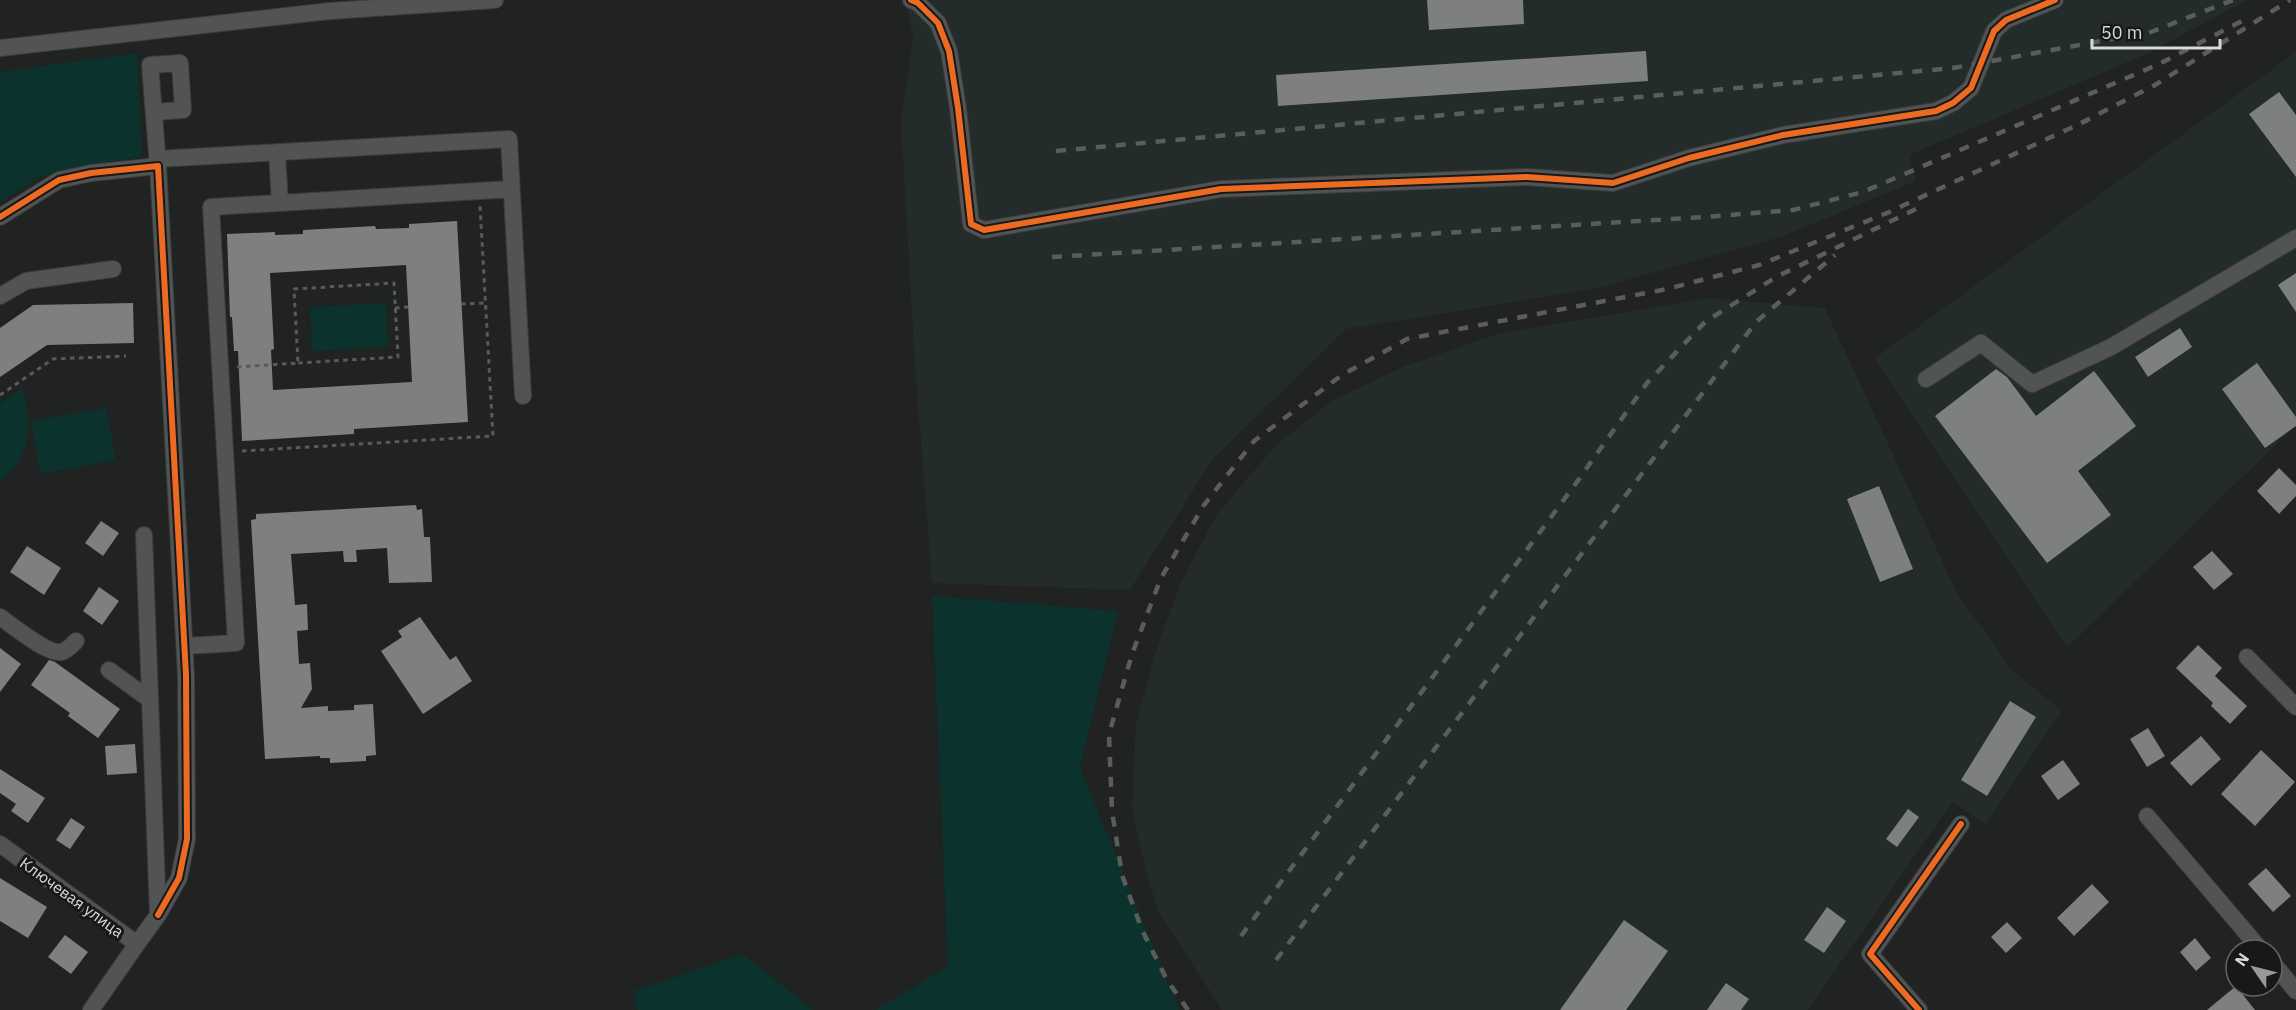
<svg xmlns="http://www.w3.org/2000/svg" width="2296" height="1010" font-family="'IBM Plex Sans',sans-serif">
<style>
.built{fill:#232c2a}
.green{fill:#0b322c}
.building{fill:#7e8080;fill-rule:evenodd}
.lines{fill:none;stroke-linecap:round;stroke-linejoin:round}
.minor-casing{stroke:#3b3c3c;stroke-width:18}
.path{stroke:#595b5a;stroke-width:3;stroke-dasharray:4.5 4.5;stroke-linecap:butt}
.minor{stroke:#525453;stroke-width:16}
.rail{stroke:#5b5d5c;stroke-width:4.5;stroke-dasharray:10 10;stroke-linecap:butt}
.cycleway-casing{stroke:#161918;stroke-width:10}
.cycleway{stroke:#ed6a23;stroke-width:6}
.labels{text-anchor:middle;stroke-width:6;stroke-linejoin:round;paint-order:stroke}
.street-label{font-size:16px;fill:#d8dad9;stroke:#161918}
</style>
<rect width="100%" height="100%" fill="#212222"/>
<path class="built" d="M906 0H2247L2147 54 1909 155 1916 181 1781 237 1594 289 1346 329 1213 459 1130 590 932 583 915 366 901 123 913 39Z
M2296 52V425L2067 648 1875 358Z
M1707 298 1825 308 1957 593 2012 670 2062 711 1986 824 1952 802 1808 1010H1222L1160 915 1148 879 1132 810 1136 724 1155 654 1180 584 1217 514 1276 445 1333 400 1405 366 1498 334Z"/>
<path class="green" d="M137 53 142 157 92 164 39 177 0 203V72Z
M386 303 388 347 312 351 310 307Z
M21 388C35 421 30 460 0 481V404Z
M106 408 116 460 40 474 31 421Z
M932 596 1118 611 1080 767 1179 1010H876L948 966Z
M743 954 813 1010H637L634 991Z"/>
<path class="building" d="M1427 0H1523L1524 24 1429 30Z
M1646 51 1648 81 1278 106 1276 75Z
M2279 92 2296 115V177L2249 114Z
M457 221 468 422 354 429V434L242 441 238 351H234L232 317H230L227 234 275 232V235L303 234V230L375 226 376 229 409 228V224ZM406 265 412 382 273 390 271 350 274 349 270 273Z
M2296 273V312L2278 285Z
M133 303 134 343 47 345 0 377V328L33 305Z
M2180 328 2192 347 2148 377 2135 357Z
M2257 363 2296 417V426L2265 448 2222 389Z
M1996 369 2007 377 2036 416 2094 371 2136 426 2078 471 2111 515 2047 563 1935 416Z
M2279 468 2296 485V496L2279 514 2257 491Z
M1879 486 1913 569 1880 582 1847 499Z
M416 505 417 510 422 509 424 537H430L432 582 389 583 387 548 356 550 357 562H344L343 551 291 554 295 605 307 604 308 630 297 631 299 664 310 663 312 689 301 708 328 706V711L354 710V705L373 704 376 755 366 756V761L330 763V758H320V756L265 759 251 520 256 519V514Z
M101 521 119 533 103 556 85 543Z
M27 546 61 568 44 595 10 572Z
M2212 551 2233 574 2214 590 2193 567Z
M99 587 119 601 102 625 83 611Z
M420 617 450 660 456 656 472 681 423 714 381 651 402 637 398 631Z
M2198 645 2222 668 2215 676 2247 706 2230 724 2211 706 2213 703 2176 668Z
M0 648 21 664 0 692Z
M49 660 55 662 120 709 98 738 68 716 70 713 31 685Z
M2010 701 2036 717 1987 796 1961 780Z
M2148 728 2165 756 2147 767 2130 739Z
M2201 736 2221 759 2191 786 2170 763Z
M135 744 137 773 107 775 105 746Z
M2261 750 2295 782 2255 826 2221 794Z
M2063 760 2080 784 2058 800 2041 776Z
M0 769 45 798 28 823 11 811 16 804 0 793Z
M1908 809 1919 817 1897 847 1886 839Z
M71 818 85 827 70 849 56 840Z
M2266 868 2291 896 2273 912 2248 884Z
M0 878 47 907 28 938 0 921Z
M2092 884 2109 902 2074 936 2057 918Z
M1827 907 1846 921 1824 953 1804 940Z
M1624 920 1668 951 1626 1010H1560Z
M2007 922 2022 938 2006 953 1991 937Z
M65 935 88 952 71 974 48 957Z
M2195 938 2211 958 2196 971 2180 952Z
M1726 983 1749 999 1741 1010H1707Z
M2236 986 2255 1010H2207Z"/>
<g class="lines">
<defs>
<path id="minor" d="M911 0 918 3 938 23 949 51 958 108 971 224 984 230 1221 189 1527 177 1613 183 1689 158 1783 135 1936 111 1953 103 1971 88 1994 31 2006 20 2055 0
M0 48 330 11 495 0
M154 112 183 110 180 63 150 65 158 166 186 675 187 839 179 878 158 915
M277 152 280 203
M157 159 509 139 523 396
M0 217 59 180 91 173 158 166
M0 296 26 281 113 269
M1926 379 1981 343 2032 384 2111 347 2296 238
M0 617C13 626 47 654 61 652 67 651 72 645 76 641
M185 646 236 643 211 207 512 189
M2247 657 2296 707
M109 670 149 699
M2147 816 2261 950
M0 844 137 944 91 1010
M137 944 158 915 144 535
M2272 962 2296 991
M1919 1010 1870 954 1961 824"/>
</defs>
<use href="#minor" class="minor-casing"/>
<path class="path" d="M461 304 486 303
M395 308 408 307
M237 367 298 363 294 289 394 283 398 357 298 363
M0 395 53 359 126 356
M242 451 493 436 480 206"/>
<use href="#minor" class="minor"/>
<path class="rail" d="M2081 123 2155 85 2290 0
M1056 151 1953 68 2151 32 2233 0
M1052 257 1704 217 1793 210 1863 192 2159 64 2242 21
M1241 936 1574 486 1647 383 1705 322 1776 277 1916 209
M1276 960 1756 322 1835 255
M1188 1010 1167 980 1142 930 1122 875 1112 811 1109 734 1132 654 1161 578 1204 505 1254 441 1342 375 1407 339 1667 289 1759 265 1887 213 2088 120"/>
<defs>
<path id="cycleway" d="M911 0 918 3 938 23 949 51 958 108 971 224 984 230 1221 189 1527 177 1613 183 1689 158 1783 135 1936 111 1953 103 1971 88 1994 31 2006 20 2055 0
M0 217 59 180 91 173 158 166 186 675 187 839 179 878 158 915
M1919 1010 1870 954 1961 824"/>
</defs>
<use href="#cycleway" class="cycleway-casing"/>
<use href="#cycleway" class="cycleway"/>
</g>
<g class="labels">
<g class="street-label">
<text transform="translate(72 897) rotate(36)" y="6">Ключевая улица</text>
</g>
</g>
<g transform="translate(2254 968) rotate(305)"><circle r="28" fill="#161918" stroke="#646665" stroke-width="1.5"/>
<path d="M0-4.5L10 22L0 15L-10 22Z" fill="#989a99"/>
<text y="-9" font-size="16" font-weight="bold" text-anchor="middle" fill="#d8dad9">N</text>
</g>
<path d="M2092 39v9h128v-9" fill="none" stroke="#d8dad9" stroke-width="3"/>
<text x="2101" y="39" font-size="18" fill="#d8dad9" stroke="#161918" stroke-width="4.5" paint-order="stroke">50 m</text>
</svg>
